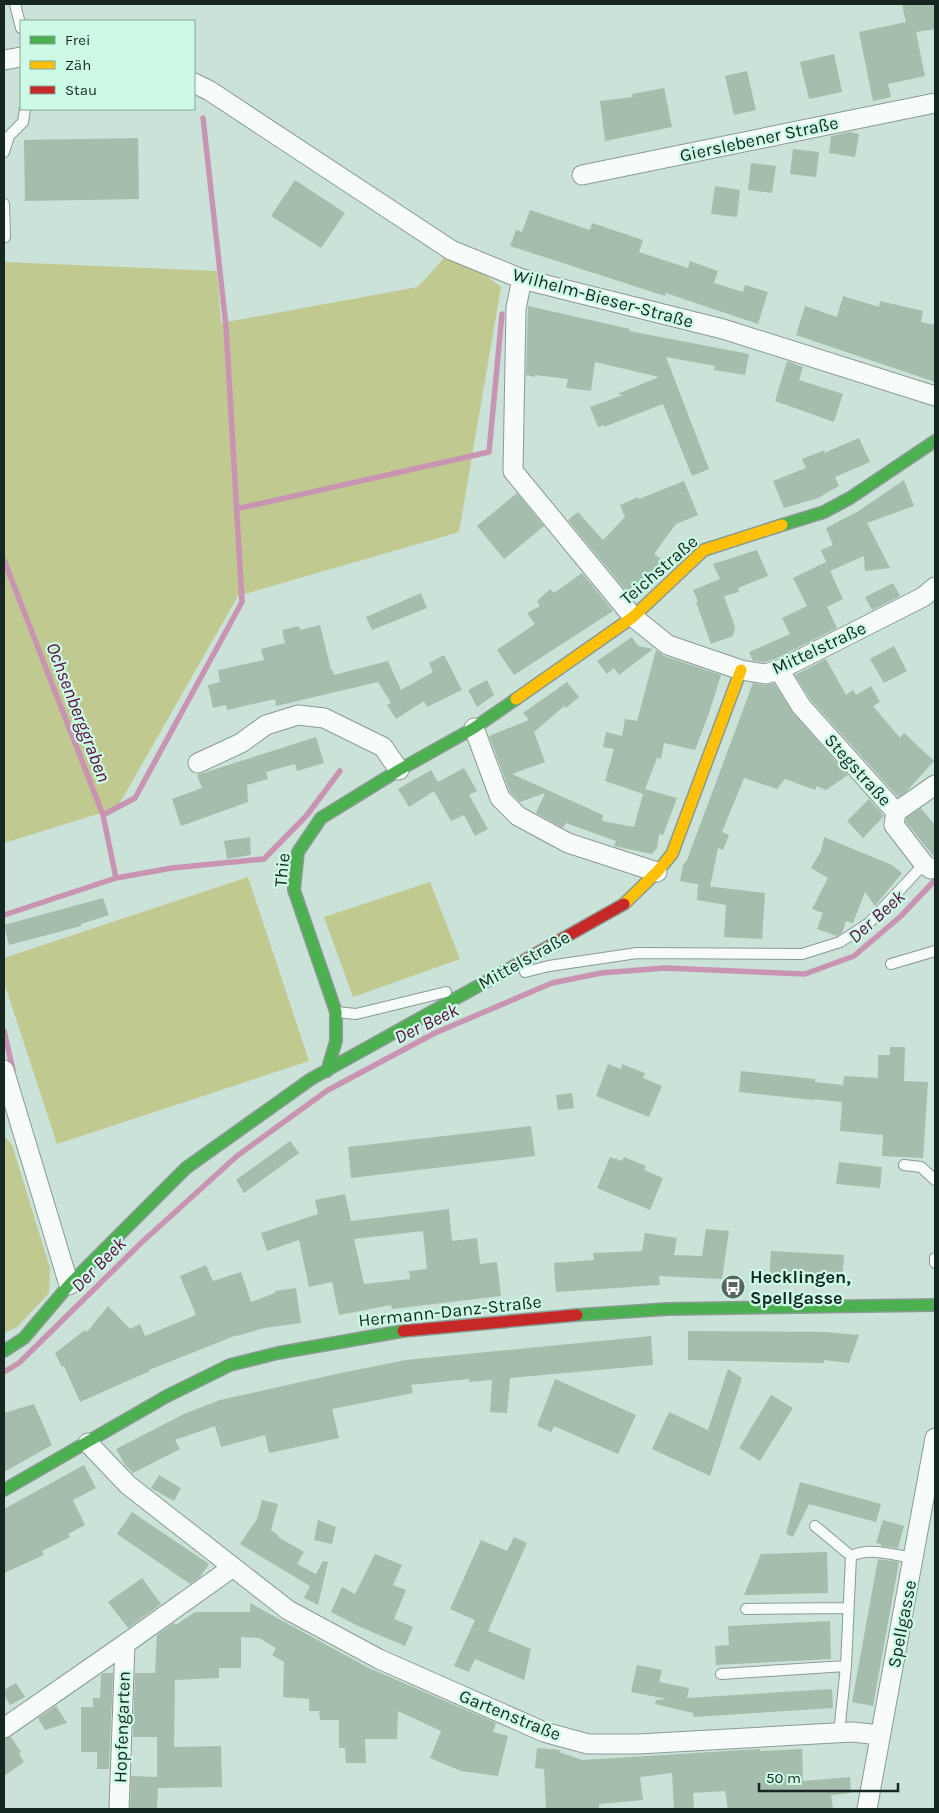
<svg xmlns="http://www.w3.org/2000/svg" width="939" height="1813" font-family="Karla,sans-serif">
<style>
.green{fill:#c0c98f}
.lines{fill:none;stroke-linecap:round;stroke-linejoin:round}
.stream{stroke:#c994b2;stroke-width:5.5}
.building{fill:#a4bdac;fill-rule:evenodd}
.lane-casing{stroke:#899b93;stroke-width:12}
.street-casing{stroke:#899b93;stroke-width:21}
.fast-casing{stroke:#899b93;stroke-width:14}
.slow-casing{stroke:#899b93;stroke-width:14}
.jam-casing{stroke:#899b93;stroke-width:14}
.lane{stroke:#f7fbf9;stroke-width:10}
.street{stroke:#f7fbf9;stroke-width:19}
.fast{stroke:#4caf50;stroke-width:11}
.slow{stroke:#ffc107;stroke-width:11}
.jam{stroke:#c62828;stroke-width:11}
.labels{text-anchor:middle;stroke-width:4.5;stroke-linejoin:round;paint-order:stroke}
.street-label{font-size:18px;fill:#152720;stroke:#ccfae6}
.poi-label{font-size:18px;font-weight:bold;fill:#152720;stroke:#ccfae6;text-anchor:start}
.water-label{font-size:19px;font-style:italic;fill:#5c0f40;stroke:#ccfae6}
</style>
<rect width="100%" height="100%" fill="#cae2d8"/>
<path class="green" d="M451 250 501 287 459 532 238 596 117 808 4 843V262L217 271 221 323 418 287Z
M248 877 309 1061 57 1144 4 982V958Z
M430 882 460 959 353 997 324 917Z
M4 1136 12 1145 50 1268 49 1293 17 1327 4 1333Z"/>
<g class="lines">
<path class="stream" d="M236 509 489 452 502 314
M4 560 103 815 116 878
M103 815 135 798 242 602 226 326 203 118
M4 915 116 878 172 868 264 859 307 815 340 771
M4 1031 13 1070
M4 1372 19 1363 141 1243 237 1156 328 1090 435 1033 552 983 601 973 665 968 805 974 854 956 901 916 935 880"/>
</g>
<path class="building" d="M902 4H935V29L916 32 925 76 888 84 891 97 873 101 859 32 906 22Z
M834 54 842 92 809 99 800 62Z
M747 71 756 110 734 115 725 76Z
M664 88 672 127 605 141 600 101 633 97 632 94Z
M850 132 859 134 855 157 829 153 831 136Z
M138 138 139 199 25 201 24 140Z
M793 149 819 152 816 177 790 174Z
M751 163 776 166 772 193 748 190Z
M295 180 345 213 321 248 271 216Z
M715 186 740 190 737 217 711 214Z
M530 210 590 230 592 223 643 240 639 252 688 268 690 261 718 271 714 283 743 292 745 285 768 292 758 324 666 293 665 296 510 246 516 230 522 232Z
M843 296 879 307 880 301 923 311 921 322 935 325V382L796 335 805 306 837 317Z
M528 306 630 329 629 331 749 354 745 375 714 370 715 366 666 357 709 469 692 476 663 404 604 427V425L598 427 590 407 623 395 617 394 659 377 595 362 591 391 566 388 568 379 535 375V377L526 375Z
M787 361 803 367 799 380 843 394 834 422 775 401Z
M859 438 870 462 835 477 839 486 818 498 784 508 773 481 806 468 802 459 825 450 824 453Z
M904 480 914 506 867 523 890 568 865 571 864 556 830 571 821 550 833 545 826 528 857 512Z
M684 481 698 515 676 524 654 554 664 561 627 592 568 520 578 512 603 540 625 517 620 505 638 497 639 499Z
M517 493 544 526 504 559 477 526Z
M757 550 768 576 738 588 739 592 724 596 735 627 733 636 711 644 696 602 698 601 693 590 720 579 713 564Z
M826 562 843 599 827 607 837 628 775 659 764 662 753 661 749 652 790 634 782 618 807 606 793 578Z
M582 573 613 611 514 675 497 650 535 624 527 613 540 606 537 601 550 589 554 593Z
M893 583 900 596 872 610 865 597Z
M421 593 427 608 372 630 366 617Z
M320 625 331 670 332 669 334 675 388 661 401 690 433 672 429 663 444 655 462 690 427 707 424 701 396 719 387 705 391 703 378 682 276 706 275 699 227 710 226 705 213 708 208 685 220 682 218 670 264 660 261 649 285 643 282 630 299 626 300 630Z
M632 637 638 646 653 649 619 675 614 668 607 674 597 661Z
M894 646 907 671 884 683 870 659Z
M656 650 664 656 721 675 709 713 695 750 664 743 661 759 657 758 645 789 677 798 663 835 659 834 657 848 652 854 614 846 616 841 566 823 563 828 536 813 545 793 520 802 510 792 489 736 529 720 523 713 567 682 579 697 566 708 564 706 534 732 545 762 512 774 603 815 602 821 634 827 643 794 605 781 614 749 603 747 606 732 622 736 625 719 637 721Z
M826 659 846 695 853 690 856 695 871 686 880 702 873 706 900 738 904 733 934 761 906 792 898 797 810 699 795 675Z
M487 680 494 695 477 707 468 690Z
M753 683 764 685 774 683 793 713 848 775 826 790 817 786 815 790 785 779 777 789 744 778 722 832 729 835 723 850 718 848 710 887 680 881 683 865 687 860Z
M316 737 324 763 297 771 295 764 266 772 268 779 247 785 248 802 181 826 172 799 202 788 197 775Z
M464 768 477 791 469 795 488 829 475 836 464 815 451 821 434 791 409 807 398 789 431 770 438 782Z
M869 799 884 816 863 838 847 821Z
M921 808 935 825V858L906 822V818Z
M250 837 251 855 227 859 224 841Z
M824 837 892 865 902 873 875 906 865 892 853 923 846 921 842 933 837 936 817 929 823 913 812 909 828 878 811 868 821 851Z
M698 885 765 893 762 939 724 937 726 905 697 900Z
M103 898 109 915 81 924V926L9 945 4 925Z
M890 1047H905L904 1081 928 1082 923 1158 882 1156 883 1135 840 1131 842 1102 813 1099V1100L739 1092 741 1071 815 1079V1082L843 1085 844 1076 878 1078V1055H890Z
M608 1064 621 1069 622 1064 645 1073 643 1078 662 1086 649 1117 596 1096Z
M572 1093 574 1108 558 1110 556 1095Z
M531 1126 535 1156 351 1178 348 1147Z
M290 1141 299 1153 244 1193 236 1180Z
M610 1157 622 1161 624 1157 646 1166 644 1170 663 1178 650 1210 597 1188Z
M839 1162 882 1167 880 1188 836 1184Z
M345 1194 351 1221 449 1209 452 1241 477 1238 480 1264 497 1262 501 1296 392 1309 391 1305 339 1315 332 1282 309 1287 299 1240 267 1251 261 1233 318 1214 315 1200ZM423 1231 427 1269 409 1271 410 1279 364 1284 354 1239Z
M706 1229 729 1231 722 1279 659 1276 660 1285 556 1292 554 1263 594 1260 593 1253 642 1251 645 1233 677 1238 674 1255 702 1256Z
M771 1251 844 1255 842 1283 769 1280Z
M206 1265 213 1281 241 1272 251 1302 275 1293V1291L296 1288 301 1323 264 1328 237 1336V1335L149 1370 150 1371 80 1402 64 1366 62 1367 55 1353 85 1330 87 1332 108 1306 130 1329 140 1324 145 1336 196 1315 180 1276Z
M688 1331 825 1332 859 1335 849 1363 824 1360V1363L688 1360Z
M651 1336 653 1365 510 1378 507 1413 490 1412 492 1380 469 1382V1379L411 1385 413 1393 332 1409 339 1438 269 1453 265 1435 221 1447 215 1426 175 1440 180 1449 133 1473 125 1465 116 1449 184 1414 220 1400 341 1373 406 1360Z
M728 1369 742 1378 710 1476 652 1449 669 1412 708 1430Z
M555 1379 636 1415 618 1454 554 1426 551 1432 537 1426Z
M771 1395 793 1408 760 1461 739 1448Z
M34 1404 52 1445 4 1472V1413Z
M84 1465 96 1488 73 1500 85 1525 68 1534 70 1537 42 1551 44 1555 4 1573V1509Z
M159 1475 181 1488 174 1501 151 1488Z
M800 1482 881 1504 876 1522 809 1504 793 1537 786 1534Z
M262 1500 278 1504 271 1530 279 1536 278 1537 304 1552 297 1564 316 1574 323 1561 328 1562 318 1605 304 1598 310 1586 240 1544 257 1519Z
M132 1512 209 1564 200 1577 190 1584 117 1534Z
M318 1520 336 1527 332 1544 314 1540Z
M883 1520 904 1526 898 1548 881 1546V1544L876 1543Z
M514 1537 527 1543 488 1631 531 1649 524 1680 475 1659 469 1672 454 1666 475 1620 450 1609 481 1540 507 1551Z
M827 1552 828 1593 744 1595 761 1554Z
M375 1554 402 1565 393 1585 406 1590 394 1619 413 1627 405 1646 358 1626 331 1612 342 1587 355 1594Z
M878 1559 899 1562 873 1706 852 1702Z
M142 1578 161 1604 128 1628 108 1602Z
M250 1603 369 1668 496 1723 493 1732 508 1736 498 1776 461 1771 430 1758 441 1731 398 1711 397 1739H365L366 1763H346L345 1748H339V1720H320L319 1711H309V1699L283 1697 284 1662 272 1655 276 1648 259 1638 241 1637V1668H219V1678L175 1680 174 1747 221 1746 222 1787 158 1788 157 1809H130L131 1776 157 1777V1737H133L135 1673H155L157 1635 174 1623 176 1625 195 1612H250Z
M830 1621 831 1659 716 1665 715 1646 729 1645 728 1626Z
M637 1665 662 1670 659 1682 689 1688 687 1698 832 1689 833 1708 694 1717 693 1713 655 1704 656 1700 667 1699 631 1692Z
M103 1673H113L109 1769H97V1752H81V1707H93V1698H100L101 1675Z
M16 1683 25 1697 10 1705 4 1694V1690Z
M56 1706 67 1723 45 1730 38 1718Z
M11 1737 21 1752 19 1754 24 1762 4 1776V1739Z
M537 1748 560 1750 559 1752 582 1760 760 1749V1751L802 1749 803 1781 850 1777 851 1793 831 1795 833 1809H728L725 1791 693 1793 694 1809H674L672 1773 640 1777 643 1800 599 1804V1808H546L544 1769 535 1768Z"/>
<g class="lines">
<defs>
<path id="lane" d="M15 4 21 28
M4 152 9 136 23 122 25 109
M4 204 5 237
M891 964 935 951
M525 972 549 966 637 953 802 954 840 942 869 923 924 864
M336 1012 356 1014 446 992
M904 1165 921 1167 935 1180
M935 1258V1263
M815 1526 851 1556 846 1666 839 1733
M851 1556C870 1547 893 1555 914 1558
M746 1609 848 1608
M721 1674 846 1666"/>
<path id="street" d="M4 60 21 57
M194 83 210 91 451 250 522 279 723 329 935 396
M582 175 935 103
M522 279 516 308 513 471 633 617 668 645 741 670 765 674 779 670 923 597 935 587
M779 670 801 706 896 812 894 825 924 864 931 869
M474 728 500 798 518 816 568 843 657 872
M198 763 241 743 266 725 298 715 324 718 383 747 399 770
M896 812 935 785
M4 1070 69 1285
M88 1443 128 1485 288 1610 379 1659 544 1732 588 1744H638L852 1732 880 1735
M4 1728 125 1644 233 1567
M119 1809 125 1644
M867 1809 935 1438"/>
<path id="fast" d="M782 525 824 512 850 498 935 441
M327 1071 336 1041V1012L294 890 298 852 321 818 399 770 474 728 516 699
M577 1315 668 1309 935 1305
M4 1351 24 1338 69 1285 186 1168 311 1079 514 966
M4 1490 167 1396 230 1365 278 1353 403 1331"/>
<path id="slow" d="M516 699 633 617 704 550 782 525
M624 904 657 872 672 854 741 670"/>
<path id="jam" d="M514 966 624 904
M403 1331 577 1315"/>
</defs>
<use href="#lane" class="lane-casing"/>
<use href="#street" class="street-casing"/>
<use href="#fast" class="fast-casing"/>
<use href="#slow" class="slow-casing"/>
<use href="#jam" class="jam-casing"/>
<use href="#lane" class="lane"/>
<use href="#street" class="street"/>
<use href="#fast" class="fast"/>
<use href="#slow" class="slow"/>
<use href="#jam" class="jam"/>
</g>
<defs>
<symbol id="bus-disc" viewBox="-11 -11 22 22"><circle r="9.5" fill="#546860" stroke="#ccfae6"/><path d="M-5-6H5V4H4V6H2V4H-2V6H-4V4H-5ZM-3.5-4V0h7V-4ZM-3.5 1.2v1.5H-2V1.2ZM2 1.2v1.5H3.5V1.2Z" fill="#fff"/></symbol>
</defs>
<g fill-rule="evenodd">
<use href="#bus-disc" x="719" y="1273" width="28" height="28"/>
</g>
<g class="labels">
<g class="street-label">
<text transform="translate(759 139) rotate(-12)" y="6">Gierslebener Straße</text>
<text transform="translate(603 298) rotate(15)" y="6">Wilhelm-Bieser-Straße</text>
<text transform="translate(659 570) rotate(-41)" y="6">Teichstraße</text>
<text transform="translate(819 648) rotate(-25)" y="6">Mittelstraße</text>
<text transform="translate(858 770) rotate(48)" y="6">Stegstraße</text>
<text transform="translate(282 870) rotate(-84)" y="6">Thie</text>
<text transform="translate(524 960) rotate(-29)" y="6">Mittelstraße</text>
<text transform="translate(450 1311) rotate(-6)" y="6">Hermann-Danz-Straße</text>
<text transform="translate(902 1624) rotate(-79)" y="6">Spellgasse</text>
<text transform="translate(510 1715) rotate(22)" y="6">Gartenstraße</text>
<text transform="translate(122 1727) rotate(-88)" y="6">Hopfengarten</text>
</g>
<g class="poi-label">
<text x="750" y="1283">Hecklingen,<tspan x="750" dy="21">Spellgasse</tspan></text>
</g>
<g class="water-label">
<text transform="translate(79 712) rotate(69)" y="7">Ochsenberggraben</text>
<text transform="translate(876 916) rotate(-42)" y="7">Der Beek</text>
<text transform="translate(426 1023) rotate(-26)" y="7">Der Beek</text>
<text transform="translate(98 1264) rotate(-45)" y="7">Der Beek</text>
</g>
</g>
<rect width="939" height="1813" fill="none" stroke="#152720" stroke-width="10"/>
<rect x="20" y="20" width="175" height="90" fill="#ccfae6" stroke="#83a697"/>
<rect x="30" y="36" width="25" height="8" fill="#4caf50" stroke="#83a697"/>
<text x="65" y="45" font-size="15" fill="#152720">Frei</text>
<rect x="30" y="61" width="25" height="8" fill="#ffc107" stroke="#83a697"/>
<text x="65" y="70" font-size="15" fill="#152720">Zäh</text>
<rect x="30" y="86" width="25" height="8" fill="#c62828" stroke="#83a697"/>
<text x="65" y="95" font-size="15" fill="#152720">Stau</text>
<path d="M759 1783v8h139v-8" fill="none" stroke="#152720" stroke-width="2.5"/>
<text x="766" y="1783" font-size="15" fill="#152720" stroke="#ccfae6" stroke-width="4" paint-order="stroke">50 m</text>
</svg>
